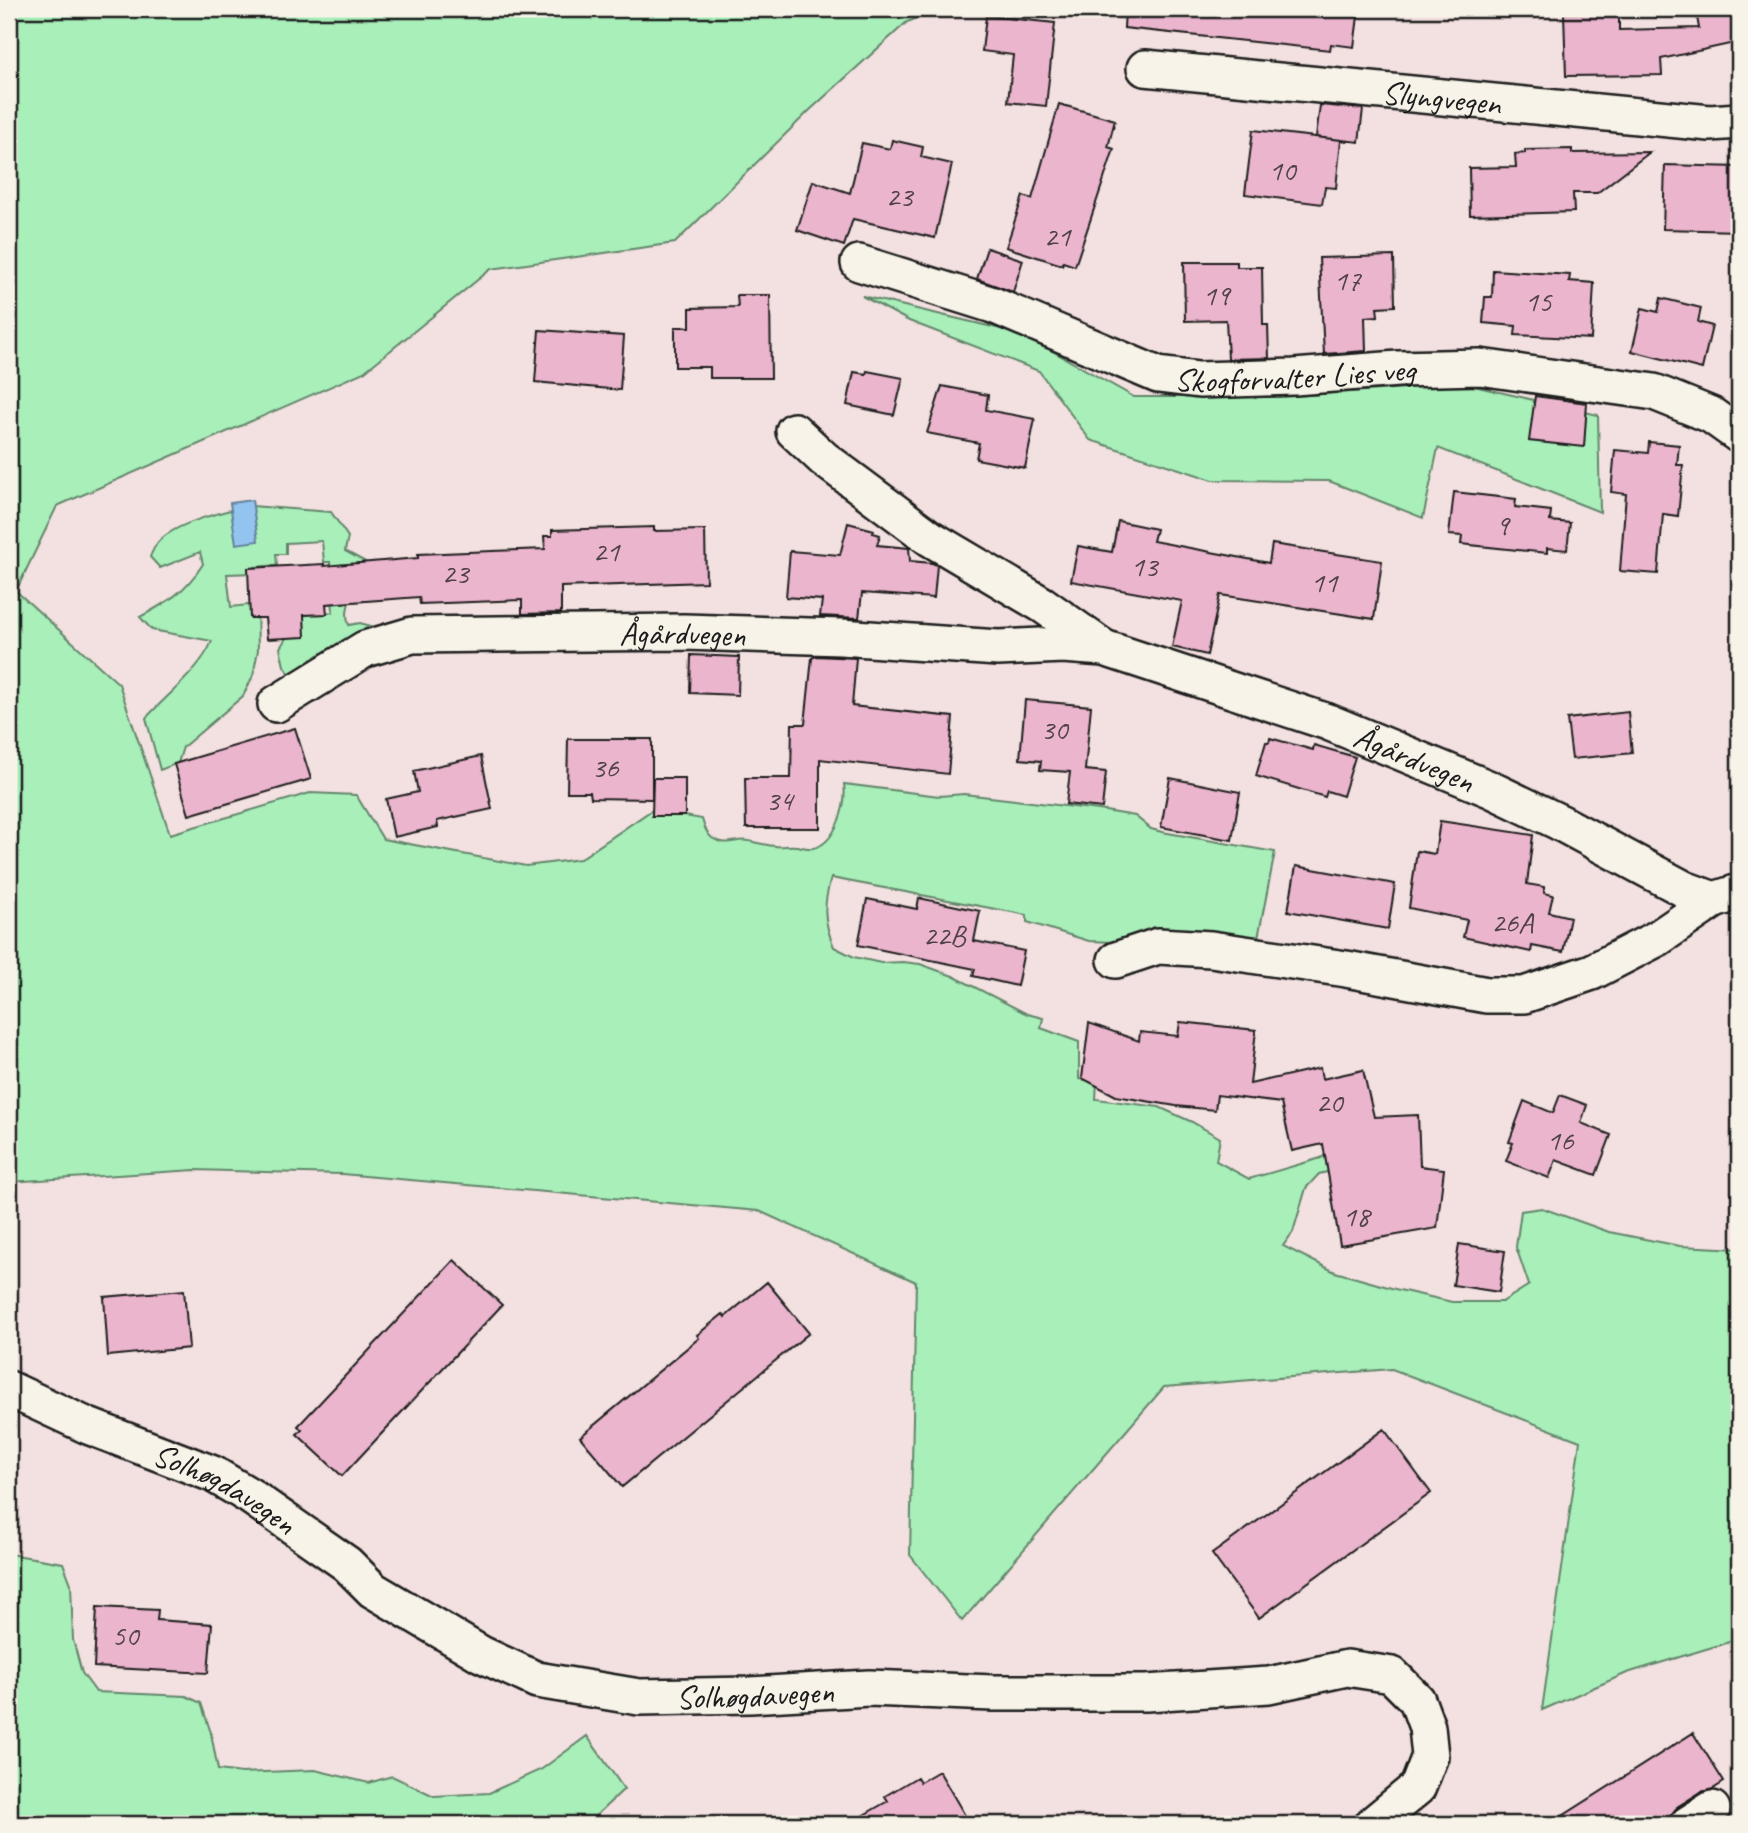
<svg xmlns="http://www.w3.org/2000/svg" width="1748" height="1833" font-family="Caveat,sans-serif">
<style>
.green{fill:#a9efba;stroke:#62866b;stroke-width:2}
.water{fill:#93c4ef;stroke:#63819b;stroke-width:2}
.building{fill:#ebb5cd;stroke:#1c1c1c;stroke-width:2}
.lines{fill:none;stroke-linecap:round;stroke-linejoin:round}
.street-casing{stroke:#1c1c1c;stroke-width:40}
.street{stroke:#f7f3e8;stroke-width:35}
.labels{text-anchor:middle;stroke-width:6;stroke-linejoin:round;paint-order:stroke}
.number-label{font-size:30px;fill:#504248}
.street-label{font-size:33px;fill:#1c1c1c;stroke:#f7f3e8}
</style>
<rect width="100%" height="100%" fill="#f3e0e0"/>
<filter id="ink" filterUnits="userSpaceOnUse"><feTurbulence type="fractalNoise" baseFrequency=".0143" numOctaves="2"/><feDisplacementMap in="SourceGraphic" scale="14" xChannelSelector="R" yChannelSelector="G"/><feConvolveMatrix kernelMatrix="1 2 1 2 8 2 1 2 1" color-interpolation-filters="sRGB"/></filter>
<g filter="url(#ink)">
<path class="green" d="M9 9H938L934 13 907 22 810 110 675 243 491 269 364 372 57 506 16 591 119 684 170 834 310 793 356 795 383 839 526 866 580 859 652 810V816H685L702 819C704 827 706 833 712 838 728 848 735 838 749 841 757 843 766 845 775 846 782 847 789 845 797 846 802 847 807 849 813 848 836 844 847 804 844 784L939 796 964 794 1099 810 1135 816 1151 829 1162 832 1275 852 1256 948 1173 939 1113 942 1089 941 1027 922V915L831 878C823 905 823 920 834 947L854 957 881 963 903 962 920 964 953 976 1027 1014 1043 1018 1041 1028 1079 1042V1079L1097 1082 1096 1099 1159 1107 1192 1122 1220 1138 1216 1161 1249 1179 1321 1158 1341 1143 1340 1169 1319 1174 1306 1188 1293 1232 1283 1246 1335 1272 1395 1289 1452 1302H1502L1529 1285 1516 1247 1521 1211 1542 1208 1609 1232 1680 1246 1739 1249V1639L1627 1673 1542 1710 1580 1441 1392 1369 1164 1387 962 1621 910 1555 916 1282 759 1211 342 1174 195 1170 9 1182Z
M862 296 1022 334 1134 397H1279L1465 384 1598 415 1600 512 1438 448 1423 518 1329 481 1213 480 1090 440 1039 371 909 321Z
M251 506 331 512 348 537 345 551 369 564C359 581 341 606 349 625L360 623 371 626 367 635 292 677 284 666 280 648 285 640 297 629 298 615 333 612 330 562H324L322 541 286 543V554H276L277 565 255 567V573L227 574 231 607 257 604 258 650 253 676 243 696 183 747 178 763 160 770 146 718C167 695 201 669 212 641L152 630 140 617C168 602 185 592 203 564L200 552 160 568 150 557C152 552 155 546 158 542 175 523 226 510 251 506Z
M9 1554 63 1563 71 1584 73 1640 82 1673 96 1692 186 1696 201 1703 211 1733 218 1770 242 1773 315 1770 369 1783 392 1776 434 1796 489 1793 542 1769 587 1736 624 1789 587 1824H9Z"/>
<path class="water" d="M252 500 258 541 236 544 230 503Z"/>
<path class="building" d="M1125 9H1359L1354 47 1331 44 1330 50 1124 28Z
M1739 9V42L1661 59 1662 75 1566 76 1564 13 1619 11V30L1699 28 1697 17Z
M986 16 1055 23 1046 106 1008 102 1013 55 982 51Z
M1059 104 1115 120 1108 147 1114 149 1075 266 1063 262 1062 265 1006 247 1023 196 1032 199Z
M1320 105 1363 109 1359 142 1316 137Z
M1253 130 1341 140 1336 188 1325 187 1322 204 1245 194Z
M892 140 923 147 921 157 952 164 935 238 853 219 844 246 797 230 813 181 850 193 862 143 890 149Z
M1572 149V153L1650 152 1597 193H1573L1574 212 1470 215 1469 168 1516 167 1515 154 1525 153V150Z
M1665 165 1739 167V231L1663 229Z
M987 248 1023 260 1013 292 977 279Z
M1394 256 1395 306 1377 307 1378 316 1365 317 1366 351 1324 354 1319 258Z
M1184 262H1237V267H1262L1263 325H1268L1269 358 1228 359 1226 320 1185 321Z
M1493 270 1570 275 1569 281 1594 283 1591 339 1515 335 1516 326 1483 323 1485 297H1492Z
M737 295H770L771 378H710V367H675V327H690V308L738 307Z
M1661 298 1701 308 1698 322 1712 326 1702 369 1632 351 1642 308 1658 312Z
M539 330 624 336 620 390 535 382Z
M867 371 903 378 894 415 847 405 854 372 866 374Z
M942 386 988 395 986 410 1035 419 1025 468 976 459 979 443 927 433Z
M1535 396 1587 403 1584 447 1529 441Z
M1649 442 1679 445 1677 465H1683L1678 516 1663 514 1658 574 1620 571 1626 494 1611 492 1615 450 1648 453Z
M1454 492 1516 499 1515 507 1551 511 1550 521 1570 523 1567 550 1547 548V553L1461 544 1462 536 1449 535Z
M1118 521 1156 529 1153 541 1269 563 1272 544 1382 561 1374 619 1220 595 1207 655 1172 647 1182 601 1071 581 1078 546 1112 552Z
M848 523 874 530 873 533 880 535 877 545 909 548 910 561 932 563 937 565 934 598 862 593 859 618 820 616 822 600 786 597 790 551 840 555Z
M654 527V531L705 530 706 582 561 587V613L522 614V600L420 604 419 597 326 604 327 614 304 615 305 637 267 639 265 618H250L248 568 324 564V566L418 558V554L545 549 544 536H552V530Z
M691 655 739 657 738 695 690 693Z
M816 656 856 658 852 706 953 717 948 774 820 759V828H746L745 778H791L792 724H805L812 658Z
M1025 700 1091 706 1085 770 1106 772 1102 808 1066 804 1070 772 1040 770 1041 761 1020 759Z
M1628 712 1632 753 1572 759 1567 719Z
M295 728 311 779 189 815 174 764Z
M1270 738 1313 750 1314 745 1355 757 1343 796 1327 791 1325 797 1256 776 1266 742H1269Z
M568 739H652V799L591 798 590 792H567Z
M481 756 492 809 437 821 438 827 394 837 386 799 418 792 414 771Z
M653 778H685V816H652Z
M1170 778 1240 792 1232 840 1161 827Z
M1440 821 1533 835 1527 884 1544 887V893L1553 895 1549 912 1570 917 1563 952 1532 946 1531 952 1463 937 1467 920 1409 908 1417 851 1435 854Z
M1296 866 1395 884 1388 929 1288 911Z
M919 898 980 911 974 941 1024 951 1017 986 973 976 975 969 858 945 867 899 917 909Z
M1180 1022 1256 1030 1250 1084 1320 1068 1322 1079 1363 1070 1374 1117 1418 1115 1420 1166 1444 1169 1437 1228 1340 1245 1323 1144 1292 1151 1281 1103 1217 1095 1215 1110 1176 1106 1116 1096 1082 1078 1089 1023 1139 1041 1140 1032 1178 1036Z
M1560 1095 1587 1105 1581 1123 1611 1135 1596 1175 1556 1160 1549 1178 1506 1161 1513 1143 1509 1142 1524 1101 1553 1113Z
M1459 1244 1505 1251 1499 1292 1453 1285Z
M454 1260 502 1305 342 1476 297 1434 302 1430 298 1426Z
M767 1282 809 1333 622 1487 580 1437 699 1338 697 1335 723 1314 725 1317Z
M184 1290 189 1348 108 1356 104 1297Z
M1384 1429 1431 1493 1259 1618 1212 1554Z
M97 1607 158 1610 157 1620 212 1624 208 1673 94 1667Z
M1693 1733 1724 1782 1713 1789 1701 1792 1677 1807 1670 1817 1658 1824H1550Z
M939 1771 970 1824H848L888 1801 885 1796 917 1777 920 1782Z"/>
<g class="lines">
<defs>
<g id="street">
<path id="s1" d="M1145 68 1710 123 1739 121"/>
<path id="s2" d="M859 263 993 305 1158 375 1199 380 1294 377 1398 369 1480 367 1654 392 1711 415 1739 435"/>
<path d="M794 431 824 459 930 538 1043 605 1104 648"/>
<path id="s3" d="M276 704 365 649 412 635 684 632 841 637 998 648 1063 645 1104 648 1328 722 1490 789 1559 822 1684 889 1714 900"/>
<path d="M1116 960 1158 946 1211 949 1346 969 1487 995H1524L1592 972 1658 938 1714 900 1739 892"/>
<path id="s4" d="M9 1389 88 1426 213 1474 250 1496 347 1564 373 1590 481 1654 537 1680 639 1697 750 1695 869 1688 993 1693H1146L1269 1685 1347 1668 1392 1675 1417 1700 1427 1727 1430 1756 1418 1787 1373 1824"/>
<path d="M1688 1824 1712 1809"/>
</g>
</defs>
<use href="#street" class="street-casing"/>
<use href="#street" class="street"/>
</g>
</g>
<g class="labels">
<g class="number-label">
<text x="1282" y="180">10</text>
<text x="899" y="206">23</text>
<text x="1057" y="246">21</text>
<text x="1347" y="290">17</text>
<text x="1216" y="305">19</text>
<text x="1538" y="311">15</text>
<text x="1502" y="535">9</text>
<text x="606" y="561">21</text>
<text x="1144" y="576">13</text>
<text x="455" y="583">23</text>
<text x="1324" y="592">11</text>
<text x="1054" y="739">30</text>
<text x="605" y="777">36</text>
<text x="779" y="810">34</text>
<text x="1512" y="932">26A</text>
<text x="944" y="945">22B</text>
<text x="1329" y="1112">20</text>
<text x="1560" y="1150">16</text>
<text x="1356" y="1226">18</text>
<text x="125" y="1645">50</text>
</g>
<g class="street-label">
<text dy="12" stroke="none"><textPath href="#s1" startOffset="298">Slyngvegen</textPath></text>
<text dy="12" stroke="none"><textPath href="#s2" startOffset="457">Skogforvalter Lies veg</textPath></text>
<text dy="12" stroke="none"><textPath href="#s3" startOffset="424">Ågårdvegen</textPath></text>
<text dy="12" stroke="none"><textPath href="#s3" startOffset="1176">Ågårdvegen</textPath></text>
<text dy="12" stroke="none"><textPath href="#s4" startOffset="238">Solhøgdavegen</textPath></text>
<text dy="12" stroke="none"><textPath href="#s4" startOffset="826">Solhøgdavegen</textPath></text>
</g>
</g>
<rect width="1748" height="1833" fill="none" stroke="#f7f3e8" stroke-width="35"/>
<rect x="18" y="18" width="1713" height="1798" fill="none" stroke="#1c1c1c" stroke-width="2.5" filter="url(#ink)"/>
</svg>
